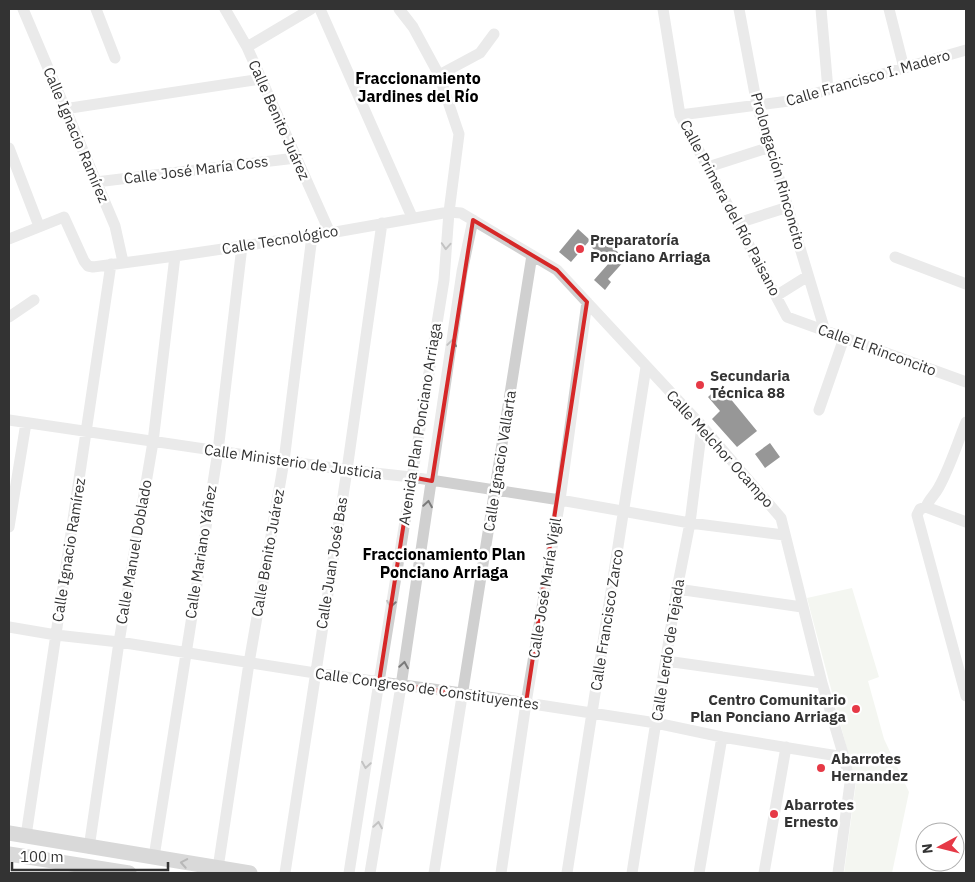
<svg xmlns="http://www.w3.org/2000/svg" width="975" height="882" font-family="'IBM Plex Sans',sans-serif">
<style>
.green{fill:#e6ecdf}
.building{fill:#1a1a1a}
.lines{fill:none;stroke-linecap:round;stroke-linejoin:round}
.minor{stroke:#d0d0d0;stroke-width:11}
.major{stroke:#ababab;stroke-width:15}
.oneway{stroke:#7a7a7a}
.oneway2{stroke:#636363}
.marked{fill:none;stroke:#d62828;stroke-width:4;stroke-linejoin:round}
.poi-dot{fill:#e63946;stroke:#fff;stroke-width:2}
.labels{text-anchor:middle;stroke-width:5;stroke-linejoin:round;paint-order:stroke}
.street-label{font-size:15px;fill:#333;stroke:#fff}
.poi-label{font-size:15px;font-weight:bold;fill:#333;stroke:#fff;text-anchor:start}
.neighbourhood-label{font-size:16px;font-weight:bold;fill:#000;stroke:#fff}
</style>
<rect width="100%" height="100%" fill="#fff"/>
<path class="green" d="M852 588 879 677 868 681 884 739 909 792 892 873H844L856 783 807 598Z"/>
<path class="building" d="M578 229 590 240 571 262 559 252Z
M598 235 626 259 608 279 611 282 605 290 594 280 609 263 589 245Z
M720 386 757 431 737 447 712 419 720 411 708 397Z
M770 443 780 457 765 468 755 454Z"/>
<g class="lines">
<path class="minor" d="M23 9 115 226 123 262
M96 9 115 58
M225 9 247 47 330 233
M320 9 412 217
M663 9 680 115 787 317 966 382
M739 9 757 105 825 331
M821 9 828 90
M889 9 904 68
M247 47 311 9
M439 75 480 53 494 34
M64 109 261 79
M680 115 789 101 966 50
M9 148 39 226
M708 167 770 147
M96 182 296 158
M738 223 788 207
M9 239 64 217 84 261 88 266 93 267 175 256 330 233 449 212 461 213 557 270 702 426 781 518 822 683 844 757 850 783 838 873
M895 257 966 284
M776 296 808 276
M9 317 34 300
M819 410 844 338
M9 420 347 470 411 477 560 500 690 523 784 535
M926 507C929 499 935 495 939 487 950 467 957 444 966 422
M966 522 926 507 920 509 917 515 966 696
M9 527 26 423
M677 589 802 607
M9 627 56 635 119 642 315 673 462 693 656 723 722 737 844 757
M666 661 822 683
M26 836 111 264
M89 848 119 642 153 442 175 256
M154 857 218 451 242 246
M218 868 249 663 284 461 312 236
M285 873 347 470 382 223
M349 873 379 682 444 280 449 212 459 134 439 75 413 27 399 9
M370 873 401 686 462 272 473 220
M434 873 532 255
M501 873 526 703 560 500 587 302
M567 873 646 367
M632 873 677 589 690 523 702 426
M699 873 722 737
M764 873 786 747"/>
<path class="major" d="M9 833 250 873
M9 854 129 873"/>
</g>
<defs><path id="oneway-chevron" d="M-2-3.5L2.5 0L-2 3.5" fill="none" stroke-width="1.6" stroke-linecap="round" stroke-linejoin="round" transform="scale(1.25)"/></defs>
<g class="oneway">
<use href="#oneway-chevron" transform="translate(446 246) rotate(94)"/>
<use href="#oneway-chevron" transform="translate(452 343) rotate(-82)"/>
<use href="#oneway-chevron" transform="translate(428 504) rotate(-81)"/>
<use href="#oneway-chevron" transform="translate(391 604) rotate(99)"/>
<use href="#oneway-chevron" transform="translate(404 665) rotate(-81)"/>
<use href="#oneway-chevron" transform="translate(366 765) rotate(99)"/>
<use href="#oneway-chevron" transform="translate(378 825) rotate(-81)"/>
</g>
<use class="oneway2" href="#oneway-chevron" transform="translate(184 863) rotate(-170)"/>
<path d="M0 0H975V882H0ZM473 220 557 270 587 302 526 703 379 682 411 477 432 481Z" fill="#fff" fill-opacity=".55" fill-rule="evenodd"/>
<path class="marked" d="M473 220 557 270 587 302 526 703 379 682 411 477 432 481Z"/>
<g class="poi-dot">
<circle cx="580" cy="249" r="5"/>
<circle cx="700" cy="385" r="5"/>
<circle cx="856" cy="709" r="5"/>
<circle cx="821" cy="768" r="5"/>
<circle cx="774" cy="814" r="5"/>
</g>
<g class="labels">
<g class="street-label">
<text transform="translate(868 78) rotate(-16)" y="5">Calle Francisco I. Madero</text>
<text transform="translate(279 120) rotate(66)" y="5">Calle Benito Juárez</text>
<text transform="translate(76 135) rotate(67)" y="5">Calle Ignacio Ramírez</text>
<text transform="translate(196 170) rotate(-7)" y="5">Calle José María Coss</text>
<text transform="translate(778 171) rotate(74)" y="5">Prolongación Rinconcito</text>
<text transform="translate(730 208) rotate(62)" y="5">Calle Primera del Río Paisano</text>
<text transform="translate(280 240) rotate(-9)" y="5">Calle Tecnológico</text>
<text transform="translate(877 350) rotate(20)" y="5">Calle El Rinconcito</text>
<text transform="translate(420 424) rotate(-81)" y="5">Avenida Plan Ponciano Arriaga</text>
<text transform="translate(720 449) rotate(48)" y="5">Calle Melchor Ocampo</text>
<text transform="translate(500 461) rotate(-81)" y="5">Calle Ignacio Vallarta</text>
<text transform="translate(293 462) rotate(8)" y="5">Calle Ministerio de Justicia</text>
<text transform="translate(69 550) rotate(-81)" y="5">Calle Ignacio Ramírez</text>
<text transform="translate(134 552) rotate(-80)" y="5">Calle Manuel Doblado</text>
<text transform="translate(201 552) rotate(-81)" y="5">Calle Mariano Yáñez</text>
<text transform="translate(268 553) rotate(-80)" y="5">Calle Benito Juárez</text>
<text transform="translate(332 563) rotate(-81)" y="5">Calle Juan José Bas</text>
<text transform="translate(545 588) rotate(-81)" y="5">Calle José María Vigil</text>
<text transform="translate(607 620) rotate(-81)" y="5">Calle Francisco Zarco</text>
<text transform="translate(668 650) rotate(-81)" y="5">Calle Lerdo de Tejada</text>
<text transform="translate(427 689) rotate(8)" y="5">Calle Congreso de Constituyentes</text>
</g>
<g class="poi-label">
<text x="590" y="245">Preparatoría<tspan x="590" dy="17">Ponciano Arriaga</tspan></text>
<text x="710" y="381">Secundaria<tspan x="710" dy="17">Técnica 88</tspan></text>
<text x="846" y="705" text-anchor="end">Centro Comunitario<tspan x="846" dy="17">Plan Ponciano Arriaga</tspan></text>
<text x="831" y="764">Abarrotes<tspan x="831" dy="17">Hernandez</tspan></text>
<text x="784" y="810">Abarrotes<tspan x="784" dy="17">Ernesto</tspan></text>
</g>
<g class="neighbourhood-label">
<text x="418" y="84">Fraccionamiento<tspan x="418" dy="18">Jardines del Río</tspan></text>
<text x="444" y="560">Fraccionamiento Plan<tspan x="444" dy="18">Ponciano Arriaga</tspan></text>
</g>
</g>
<rect width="975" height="882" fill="none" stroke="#333333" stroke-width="20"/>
<g transform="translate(940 847) rotate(263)"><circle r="24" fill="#ffffff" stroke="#adadad"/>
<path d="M0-4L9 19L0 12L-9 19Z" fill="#e63946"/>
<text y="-8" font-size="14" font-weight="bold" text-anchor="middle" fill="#333333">N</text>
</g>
<path d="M12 862v8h156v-8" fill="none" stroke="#333333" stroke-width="2.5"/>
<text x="20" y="862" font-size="15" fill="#333333" stroke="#ffffff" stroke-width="4" paint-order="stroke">100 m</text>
</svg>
